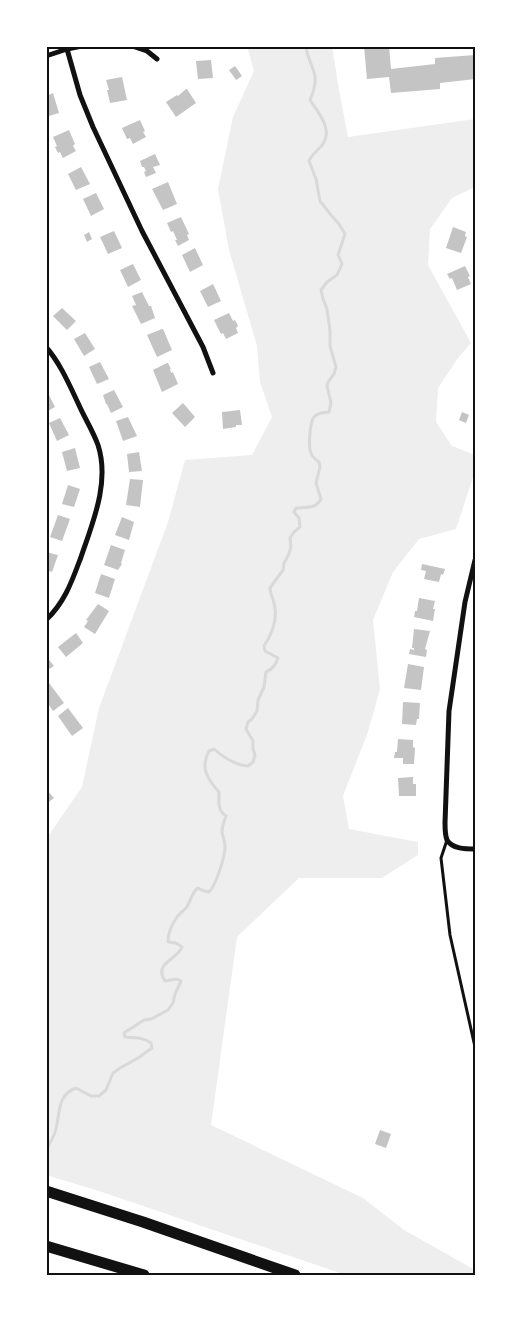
<svg xmlns="http://www.w3.org/2000/svg" width="521" height="1321" font-family="'DejaVu Sans',sans-serif">
<style>
.green{fill:#eee}
.lines{fill:none;stroke-linecap:round;stroke-linejoin:round}
.stream{stroke:#d9d9d9;stroke-width:3}
.building{fill:#c4c4c4}
.service{stroke:#111;stroke-width:3}
.minor{stroke:#111;stroke-width:5}
.trunk{stroke:#111;stroke-width:11}
.neatline{fill:none;stroke:#111;stroke-width:2}
</style>
<rect width="100%" height="100%" fill="#fff"/>
<path class="green" d="M247 46H332L339 90 348 137 475 119V187L452 198 430 229 428 265 471 343 458 358 438 388 436 422 452 446 475 455V471L456 529 419 539 393 572 373 620 380 689 368 732 343 796 349 829 418 842V855L382 878H299L237 937 211 1125 363 1198 404 1230 475 1270V1275H346L99 1191 46 1175V839L82 787 99 708 168 522 185 460 252 455 272 417 260 382 257 346 229 250 218 189 233 117 254 71Z"/>
<g class="lines">
<path class="stream" d="M46 1151C49 1144 54 1137 56 1129 60 1113 57 1095 76 1088L91 1096H99L106 1090 113 1073 120 1068 138 1058 152 1048 151 1043C143 1037 135 1038 125 1037L124 1033 144 1020 151 1019 168 1010 173 1003 175 994 181 981 177 979 165 981C153 963 177 960 182 947L176 943 168 942C168 933 172 924 177 917 180 913 183 911 186 908 191 902 191 893 198 888L204 891 209 892C216 885 225 857 225 847 225 842 223 837 222 832 222 827 224 821 226 816 217 810 219 801 219 792 207 779 200 767 209 751L214 749C223 757 236 765 248 766L253 762 255 755 253 749V741L246 729 248 722 252 719 257 711 258 700 264 687 266 672C273 669 276 665 278 658L265 651 264 646C272 634 278 618 274 603 273 598 270 594 270 588L283 570 284 563 288 556 291 547 290 538 294 532 300 527 299 518 294 512 296 508C306 507 316 509 321 499L316 483 320 467 319 462C316 460 312 457 311 453 308 447 310 422 314 417 318 412 324 413 329 412L331 403 327 386 328 382 334 374 336 367 330 346V331L327 309 323 299 321 290 327 282 337 275 342 264 338 255 345 234 339 224 331 215 320 201 316 179 309 161C313 152 321 149 324 142 332 128 318 112 310 100 313 93 316 84 315 77 314 67 307 59 306 46"/>
</g>
<path class="building" d="M364 46H389L391 69 435 64V58L475 55V79L440 83V89L391 93 389 77 367 79Z
M211 60 213 78 198 79 196 61Z
M235 66 242 76 236 80 229 70Z
M122 77 127 100 110 103 107 90H109L106 80Z
M186 89H187L196 103 176 117 166 102 177 95 178 96Z
M53 93 59 113 46 117V96Z
M140 120 145 131 143 132 146 137 133 144 130 138 127 139 122 128Z
M69 130 75 144 73 146 76 151 63 158 60 152 58 153 55 147 57 146 53 137Z
M155 154 160 165 153 167 156 173 146 177 144 172 146 171 144 167H142L140 161Z
M81 167 90 184 76 190 68 174Z
M168 182 177 204 163 210 152 189Z
M96 193 104 209 91 216 83 199Z
M181 217 189 234 187 235 189 240 178 246 175 240H177L173 231 171 232 167 223Z
M453 227 466 232 465 236 467 237 461 253 446 248Z
M114 231 122 248 108 254 100 237Z
M89 232 92 239 87 242 84 235Z
M195 248 203 265 190 272 182 255Z
M133 264 141 280 128 287 120 270Z
M465 266 470 276 468 277 471 284 457 290 452 278 450 279 447 274Z
M213 284 221 301 208 307 200 291Z
M142 292 149 306H151L155 318 141 324 132 306 136 305 132 296Z
M62 308 76 321 67 330 53 316Z
M229 313 233 321 235 320 238 326 236 328 238 333 226 339 223 333 221 334 214 320Z
M162 329H163L172 350 157 357 147 335Z
M85 333 95 349 84 356 74 339Z
M100 362 109 379 97 384 89 367Z
M167 363H168L171 369H170L171 373 173 372 178 384 162 392 153 370Z
M46 389 55 407 46 412Z
M114 390 123 407 111 413 107 404H106L103 395Z
M183 403 195 417 185 427 172 413Z
M240 410 242 425H236V427L223 429 222 412Z
M462 412 469 415 466 423 459 420Z
M128 417 137 436 123 441 116 421Z
M60 418 69 435 57 441 49 423Z
M75 448 80 468 67 471 62 452Z
M139 452 142 471 129 472 127 454Z
M130 479 143 480 140 507 126 505Z
M68 485 80 489 74 507 62 504Z
M58 515 70 519 62 541 50 537Z
M122 517 134 522 129 540 115 535Z
M111 545 125 550 121 563 122 564 118 570 104 565Z
M46 552 58 555 52 572 46 570Z
M422 564 445 569 443 575 441 574 439 582 424 579 426 571 421 570Z
M101 574 115 579 109 598 95 593Z
M419 598 435 601 433 609H435L433 621 414 617 415 611H417Z
M98 604 109 611 95 634 84 627 88 621 86 620Z
M414 629 430 631 425 649 427 650 426 657 409 654 410 649 414 650V648H412Z
M76 633 83 643 66 657 58 647Z
M46 656 54 666 46 671Z
M408 664 424 667 421 690 404 688Z
M49 683 64 703 53 711 46 701V686Z
M403 702 420 703 419 719H417L416 725 402 724Z
M68 708 83 728 72 736 58 716Z
M398 739 413 740V747L415 748 414 764H403V758H394L395 752H397Z
M413 777V784H416V796H399L398 778Z
M46 789 54 798 46 804Z
M380 1130 391 1134 386 1148 375 1144Z"/>
<g class="lines">
<path class="service" d="M447 840 441 858 450 935 475 1047"/>
<path class="minor" d="M132 46 147 51 157 59
M67 49 80 95 93 127 142 231 203 347 213 373
M46 56 67 49 82 46
M46 347C60 363 69 384 78 403 84 417 93 431 98 445 110 482 93 522 81 557 72 581 65 602 46 620
M475 560 465 602 449 711 445 823C445 828 445 835 447 840 452 849 466 849 475 849"/>
<path class="trunk" d="M46 1191 143 1222 295 1275
M46 1246 144 1275"/>
</g>
<rect width="521" height="1321" fill="none" stroke="#ffffff" stroke-width="95"/>
<rect x="48" y="48" width="426" height="1226" class="neatline"/>
</svg>
